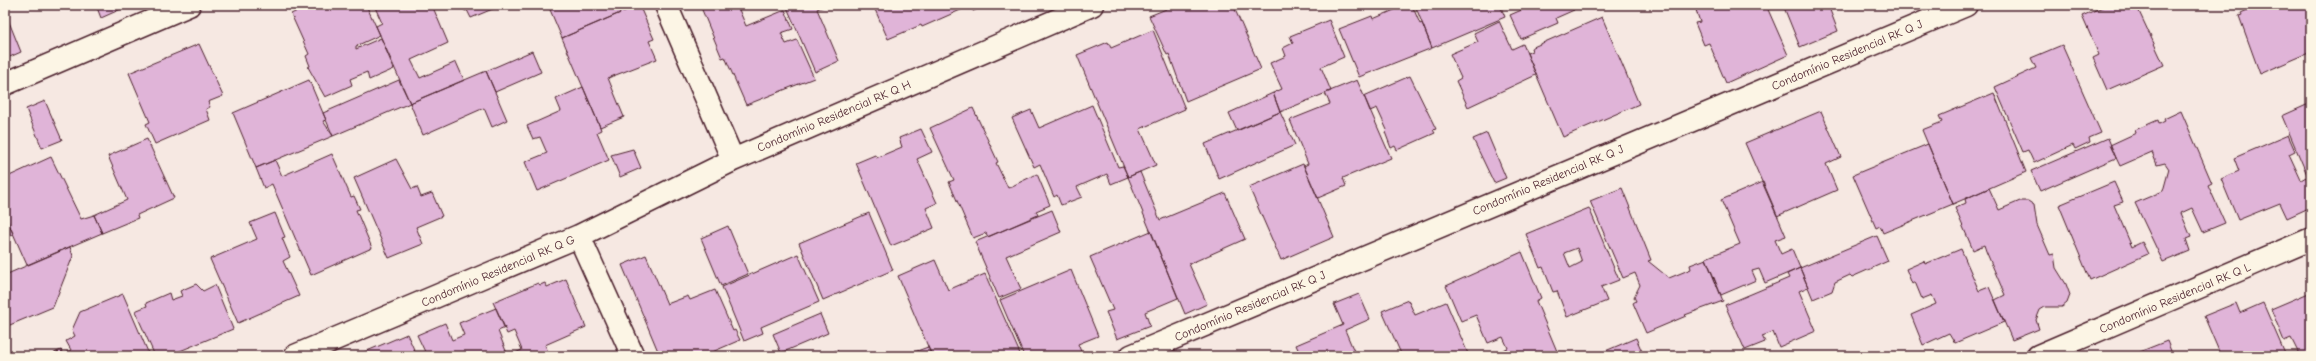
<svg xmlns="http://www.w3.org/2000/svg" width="2316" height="361" font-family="'Comic Neue',sans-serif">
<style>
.building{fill:#e0b4d8;stroke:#4a1f2b;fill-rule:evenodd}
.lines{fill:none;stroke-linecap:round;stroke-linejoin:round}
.minor-casing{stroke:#4a1f2b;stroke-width:25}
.minor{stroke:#fcf5e5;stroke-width:22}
.labels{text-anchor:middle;stroke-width:3.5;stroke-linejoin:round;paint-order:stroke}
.street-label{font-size:12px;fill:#4a1f2b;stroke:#fcf5e5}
</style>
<rect width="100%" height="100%" fill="#f6e8e2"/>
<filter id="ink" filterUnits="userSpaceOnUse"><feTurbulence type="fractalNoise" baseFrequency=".025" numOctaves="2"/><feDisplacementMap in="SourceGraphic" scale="8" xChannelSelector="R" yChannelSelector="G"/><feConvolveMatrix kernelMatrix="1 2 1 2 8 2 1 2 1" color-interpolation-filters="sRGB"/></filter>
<g filter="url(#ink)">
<path class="building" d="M96 5H130L101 18Z
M366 5 380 35 356 46V49L381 38 394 69 369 80 367 72 350 79 352 85 325 97 308 67 310 66 306 56 309 54 291 14 310 5Z
M374 5H432L448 43 411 60 420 78 456 62 464 80 410 103 376 26 382 23Z
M462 5H502L471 18 467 10 465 11Z
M548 5H616L620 13 562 38Z
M639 5 654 39 649 41 657 59 608 78 624 117 600 127 562 38Z
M700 5H737L746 26 785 10 793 29 781 33 786 44 797 40 814 78 746 105 725 57 722 58Z
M786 5H827L817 9 839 61 815 72Z
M873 5H964L965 8 922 27 921 25 888 39Z
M971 5H988L973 11Z
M1176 5H1185L1186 8 1193 5H1233L1261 69 1186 101 1169 54 1167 55 1149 16Z
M1406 5H1412L1420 24 1422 23 1432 48 1359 77 1339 29 1372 16 1373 19Z
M1415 5H1500L1505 17 1432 48Z
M1533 5H1571L1574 10 1556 18 1558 23 1521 39 1510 15Z
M1707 5H1744L1746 8 1751 5H1766L1788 55 1726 83 1709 43 1704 45 1695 23 1700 22 1696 10Z
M1783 5H1828L1838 31 1800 47Z
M2107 5H2136L2164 65 2107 90 2093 58 2099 55 2082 16Z
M2258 5H2311V52L2260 74 2239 16 2242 15 2241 13Z
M5 12 21 52 5 59Z
M1602 17 1639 104 1563 137 1527 53 1532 51 1531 48Z
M1329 20 1344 57 1321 67 1331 91 1280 112 1273 93 1282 89 1270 63 1286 56 1283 48 1293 43 1290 36Z
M1499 21 1512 49 1523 44 1536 75 1468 107 1456 81 1461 78 1450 54 1478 42 1474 33Z
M1153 30 1185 109 1140 129 1156 165 1128 177 1077 55 1108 42 1111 48Z
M199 44 223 96 208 102 210 107 206 109 210 120 155 144 146 124 150 122 129 73Z
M2062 45 2101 133 2089 138 2090 142 2075 149 2073 145 2034 163 2028 150 2023 152 1995 87 2036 68 2031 58Z
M532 51 541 72 495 92 486 71Z
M486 71 507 120 492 127 484 108 423 135 410 103Z
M1410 76 1436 129 1433 130 1435 133 1397 150 1395 146 1391 148 1385 132 1387 130 1377 108 1370 111 1364 96Z
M309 80 326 120 323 121 333 136 256 168 233 113Z
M399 80 410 103 333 136 323 113Z
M1357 80 1391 158 1343 178 1346 186 1318 198 1304 166 1308 164 1290 120 1330 104 1325 93Z
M583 87 600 127 601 130 597 132 609 160 537 191 525 162 547 153 540 137 533 139 527 126 561 111 556 99Z
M1273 93 1280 112 1237 131 1229 113Z
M1994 93 2026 172 1953 204 1922 130 1942 122 1939 116Z
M45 101 62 140 42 148 26 109Z
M2311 103V184L2282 116Z
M1092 105 1118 167 1123 166 1128 177 1111 184 1107 174 1077 187 1082 197 1061 205 1057 195 1054 197 1040 164 1034 167 1012 118 1031 110 1039 128Z
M973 108 998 162 996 163 1008 188 1037 174 1050 205 1036 211 1038 215 988 237 986 233 973 238 949 182 954 180 930 128Z
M1821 111 1841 157 1826 164 1837 190 1777 216 1745 143Z
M2181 111 2212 183 2208 185 2225 223 2203 232 2192 208 2181 213 2191 237 2186 239 2190 251 2163 262 2135 203 2163 191 2169 169 2165 163 2157 165 2152 152 2120 166 2110 145 2136 133 2135 130 2158 120 2159 124 2165 121 2164 119Z
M1280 112 1295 145 1219 179 1205 144Z
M921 129 932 152 917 159 937 203 926 208 934 228 891 246 856 163 875 155 876 158 902 147 899 138Z
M1487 133 1506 178 1494 183 1473 139Z
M2288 135 2295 151 2289 154 2301 180 2306 177 2311 189V207L2287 218 2280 203 2238 220 2221 179 2239 171 2234 158Z
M2108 138 2116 158 2040 191 2031 171Z
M147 139 174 198 137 215 138 218 102 233 94 215 127 200 108 156Z
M1928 144 1953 204 1883 233 1880 226 1876 228 1853 175Z
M633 149 641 168 620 177 611 155Z
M332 154 351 197 354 196 360 209 356 210 372 248 311 275 272 184 264 188 256 168 275 160 282 176Z
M51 157 81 219 94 215 102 233 27 265 5 215V178Z
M396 159 412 189 417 187 421 197 432 193 442 216 416 227 423 244 389 258 354 178Z
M1303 164 1334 237 1281 260 1249 187Z
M1140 172 1160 220 1225 193 1245 239 1189 264 1207 304 1185 314 1128 177Z
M1763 182 1786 236 1775 240 1781 254 1792 249 1800 268 1765 283 1759 269 1752 271 1756 280 1721 295 1706 258 1740 244 1721 200Z
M2114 182 2123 202 2114 205 2132 247 2142 242 2148 254 2090 280 2059 205Z
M1622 188 1651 260 1648 261 1669 278 1691 269 1690 265 1706 259 1723 301 1685 315 1686 316 1646 333 1633 303 1636 301 1634 297 1640 285 1635 273 1623 278 1590 201Z
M1989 188 1999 210 2020 201H2028L2034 205 2037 225 2050 255 2054 254 2056 268 2066 284 2070 295 2067 303 2062 307H2045L2040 310 2036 320 2039 329 2012 340 1995 300 2005 295 1986 251 1984 245 1973 250 1955 208 1966 203 1965 199Z
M1589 208 1619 280 1601 287 1607 301 1567 317 1557 291 1553 292 1543 267 1540 268 1526 234ZM1577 248 1582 262 1570 268 1564 253Z
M1052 210 1061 232 1006 256 1021 289 999 298 975 242Z
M275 213 285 237 282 238 290 257 283 261 299 296 238 323 210 259 257 239 250 223Z
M869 213 893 270 823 300 799 243Z
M5 215 13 234 5 238Z
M728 226 748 274 721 286 701 238Z
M1151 231 1178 298 1145 312 1150 326 1117 339 1106 312 1113 310 1090 257Z
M1877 236 1888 261 1852 277 1850 275 1835 282 1832 291 1813 299 1800 268Z
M70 247 73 256 53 307 5 327V275Z
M1961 249 1979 291 1989 287 2004 322 1955 343 1949 333 1923 345 1911 315 1936 304 1932 295 1922 299 1915 282 1912 284 1906 269 1924 261 1925 264Z
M1522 252 1541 298 1536 301 1559 356H1489L1508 348 1503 337 1488 343 1476 315 1461 321 1446 286Z
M798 254 819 302 761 327 763 333 744 341 722 287Z
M646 255 667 304 688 296 690 300 715 290 733 331 735 330 740 340 703 356H660L622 265Z
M935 260 948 290 985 274 1021 356H932L898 276Z
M1800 268 1808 287 1799 291 1816 331 1779 347 1773 332 1762 336 1765 342 1745 350 1725 305 1789 278 1787 274Z
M1071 270 1098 336 1078 344 1082 354 1079 356H1024L1000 300Z
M566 279 586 327 545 345 550 356H516L515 353 522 350 514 331 507 334 493 302 538 283 540 285 545 283 547 287Z
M196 284 203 291 215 285 233 329 168 356H155L135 311 147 306 146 303 169 293 171 300 182 296 180 291Z
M2311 292V356H2300L2291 338 2284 341 2271 309Z
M123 294 148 352 140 356H48L61 350 63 354 71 350 66 341 75 336 72 330 80 312Z
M1359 294 1370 319 1345 330 1356 356H1301L1296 345 1343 325 1334 304Z
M1408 300 1415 315 1446 302 1469 356H1402L1382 311Z
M2236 303 2240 313 2263 303 2286 356H2221L2204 316Z
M496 308 505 328 498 331 508 356H427L417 335 445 323 452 340 464 335 459 323Z
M820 314 828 333 781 353 773 334Z
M407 334 417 356H361L360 354Z
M1636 338 1644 356 1596 355Z
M2167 341 2173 356H2141L2139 352Z
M928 347 932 356H905L909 354Z
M837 350 839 356H824Z"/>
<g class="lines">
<defs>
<path id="minor" d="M666 5 733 160
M5 84 189 5
M579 236 633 356
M295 356 579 236 733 160 1092 5
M1131 356 1966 5
M2038 356 2311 239"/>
</defs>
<use href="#minor" class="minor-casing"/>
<use href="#minor" class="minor"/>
</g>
</g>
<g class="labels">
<g class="street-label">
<text transform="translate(1847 55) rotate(-23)" y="4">Condomínio Residencial RK Q J</text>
<text transform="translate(834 116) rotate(-23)" y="4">Condomínio Residencial RK Q H</text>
<text transform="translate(1548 180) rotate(-23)" y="4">Condomínio Residencial RK Q J</text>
<text transform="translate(498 271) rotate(-23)" y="4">Condomínio Residencial RK Q G</text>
<text transform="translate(2175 298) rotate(-23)" y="4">Condomínio Residencial RK Q L</text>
<text transform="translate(1250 306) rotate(-23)" y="4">Condomínio Residencial RK Q J</text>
</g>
</g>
<rect width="2316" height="361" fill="none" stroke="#fcf5e5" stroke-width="20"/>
<rect x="10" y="10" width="2296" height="341" fill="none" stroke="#4a1f2b" stroke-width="1.5" filter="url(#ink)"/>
</svg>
